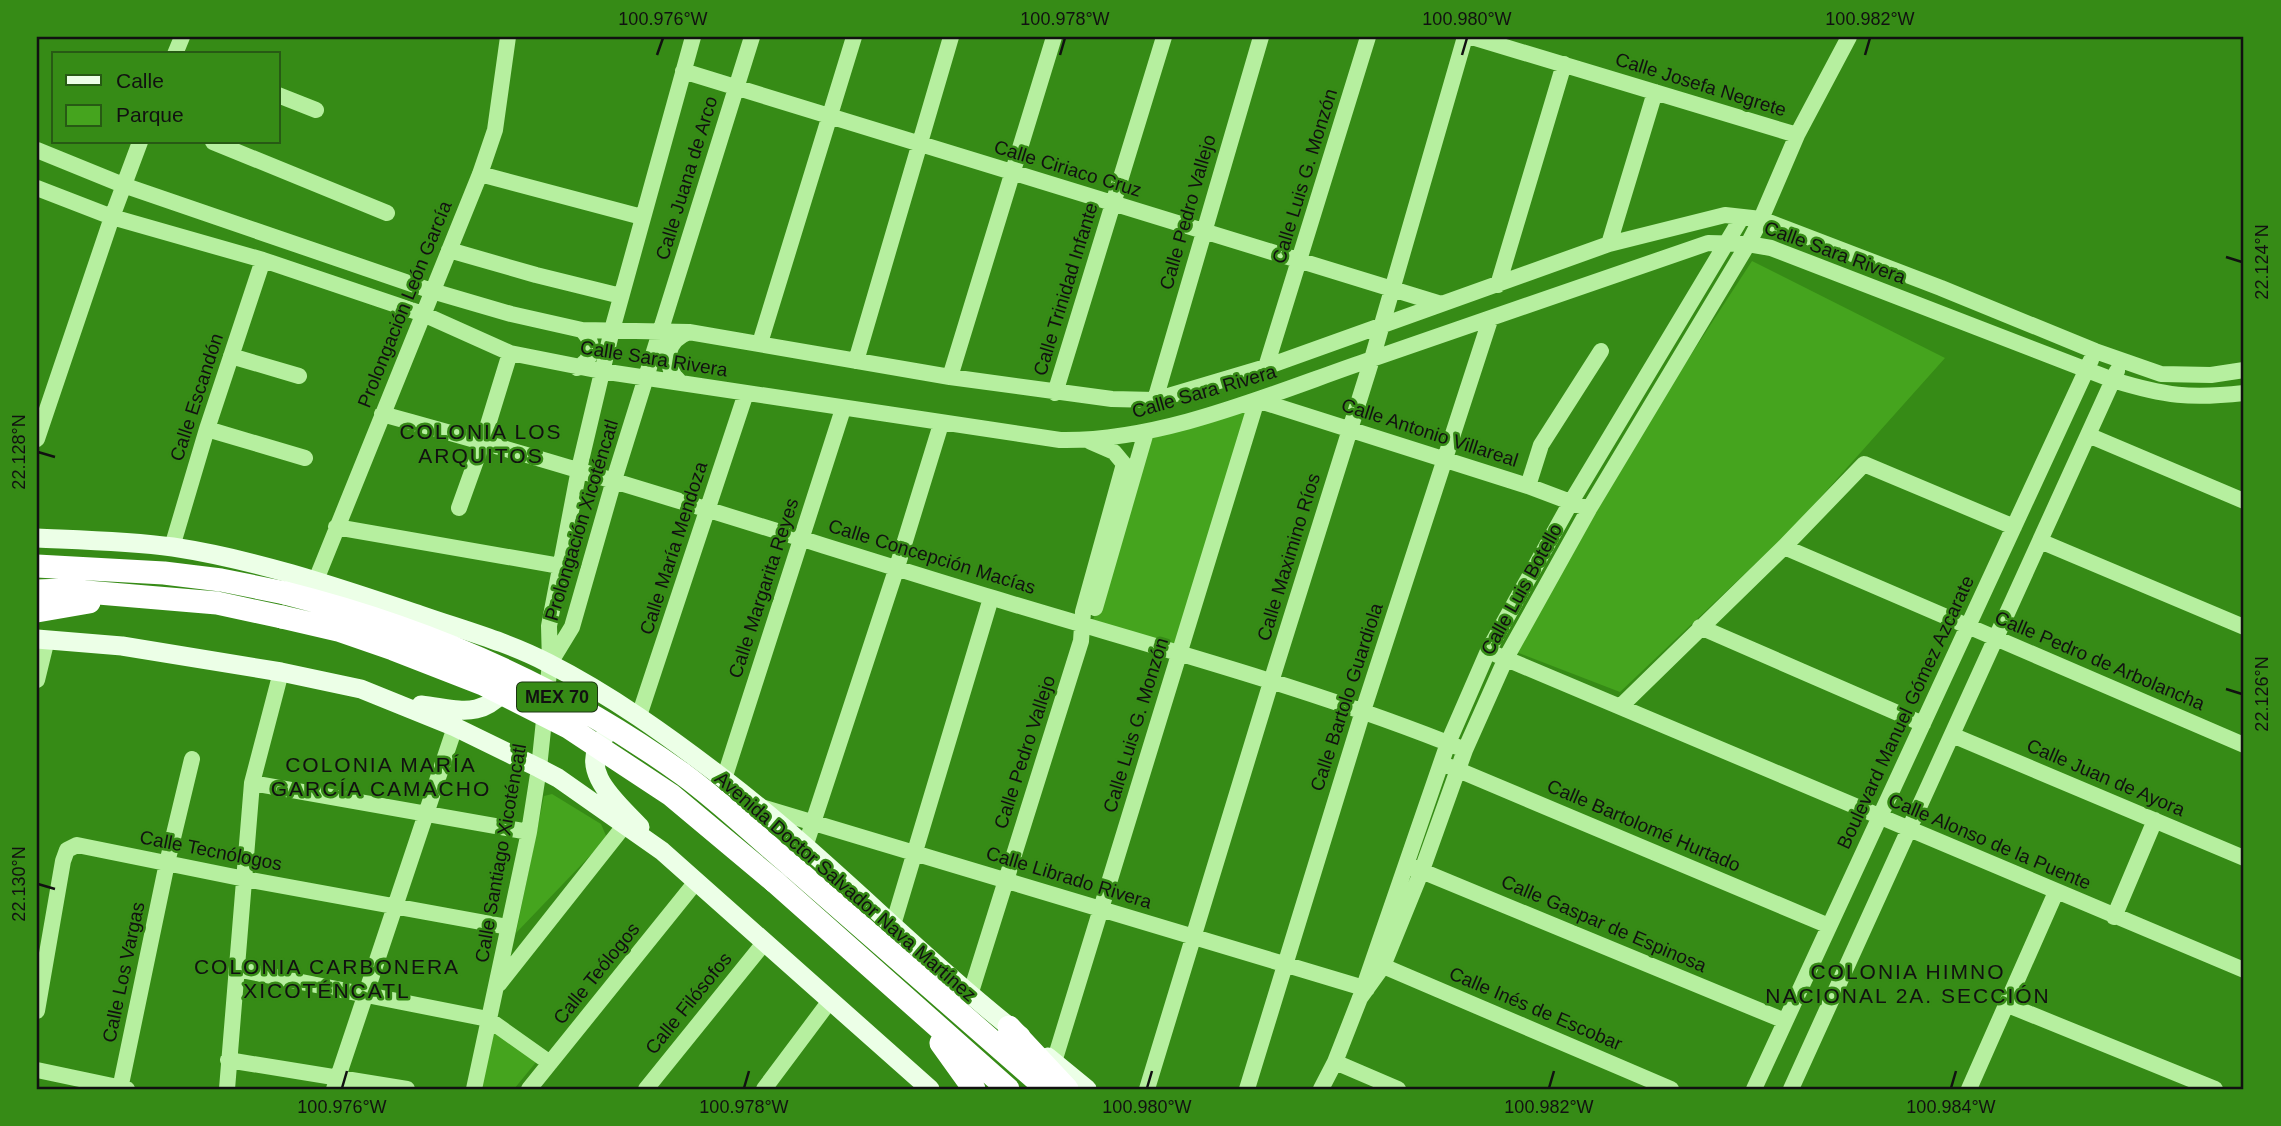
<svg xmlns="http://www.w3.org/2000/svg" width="2281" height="1126" font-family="Arial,sans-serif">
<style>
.green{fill:#45a41e}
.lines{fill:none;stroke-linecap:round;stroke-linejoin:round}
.minor{stroke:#b6ef9f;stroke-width:16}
.major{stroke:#ecffe7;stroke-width:19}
.highway{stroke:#fff;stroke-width:23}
.highway-bridge{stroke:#fff;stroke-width:23}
.ticks{fill:none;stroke:#111;stroke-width:2.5}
.labels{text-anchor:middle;stroke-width:5;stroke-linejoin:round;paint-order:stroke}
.shield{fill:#368b16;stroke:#1c3612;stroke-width:2}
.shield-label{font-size:18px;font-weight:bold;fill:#111}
.street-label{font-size:19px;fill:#111;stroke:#368b16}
.neighbourhood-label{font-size:21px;letter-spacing:2px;fill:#111;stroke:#368b16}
.neatline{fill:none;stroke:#111;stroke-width:2.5}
.ticks-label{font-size:18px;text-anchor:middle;fill:#111}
</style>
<rect width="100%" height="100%" fill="#368b16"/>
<path class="green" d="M1752 261 1945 358 1794 527 1620 692 1511 650 1590 510Z
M1252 404 1178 652 1091 627 1148 436Z
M552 794 601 824 607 838 516 933 544 796Z
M494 1029 537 1061 514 1089H481Z"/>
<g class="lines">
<path class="minor" d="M1472 37 1797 135
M175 54 182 37
M683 71 1441 304
M278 95 316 110
M213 142 387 213
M37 150 123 185 432 291 511 314 582 330 689 332 950 377 1112 399 1155 400 1266 367 1609 244 1725 215 1761 219 1941 288 2095 351 2161 374 2211 375 2244 370
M480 174 642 217
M37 188 112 217 263 260 423 314 510 353 601 371 1060 440C1163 442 1275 392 1372 359 1484 320 1596 281 1708 243L1748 244 1771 248 2113 380C2165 396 2190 399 2244 393
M1609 244 1655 92
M449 250 536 275 621 296
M1498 285 1564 64
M760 343 854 37
M231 356 299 376
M856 361 951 37
M1266 367 1368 37
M577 368C594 359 595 343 582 330
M950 377 1054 37
M680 382C662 365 665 341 689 332
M1055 393 1164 37
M1155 400 1261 37
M382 414C588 470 790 536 993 598 1151 646 1312 688 1465 750
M207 429 305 458
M2088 435 2244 501
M37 439 112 217 140 142
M1528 486 1541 445 1601 351
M459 508 483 441 510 353
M336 527 560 566
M2040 541 2244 627
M172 547 207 429 263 260
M1784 547 2244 745
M316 580 480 174 495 130 508 37
M1095 608 1146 432
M1700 627 1923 724
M1497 655 2244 970
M550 663 572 627 614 480 752 37
M37 680 47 639
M1620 707 1784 547 1864 464 2014 527
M639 716 746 393
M1952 735 2244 858
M1451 767 1829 926
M724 779 843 409
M252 783 529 832
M761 807 1367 989
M805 847 897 567 941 424
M1412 867 1785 1021
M2114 917 2155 820
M893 925 991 598
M1383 966 1671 1089
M236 969 488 1019 550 1063
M499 984 624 826
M970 995 1081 641 1083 612 1124 464 1114 452 1091 442
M1360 998 1383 966 1422 870 1465 750 1506 658 1589 509 1748 244 1761 219 1797 135 1849 37
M2008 1005 2215 1089
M37 1011 63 861 67 850 77 845 245 879 508 927
M228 1060 407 1089
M1054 1062 1257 400 1528 486 1589 509
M1335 1062 1398 1089
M37 1070 127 1089
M120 1089 167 863 192 759
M227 1089 252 783 281 672
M334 1089 455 727
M474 1089 529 832 539 768 550 663 549 626 579 469 612 330 693 37
M529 1089 695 883
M646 1089 764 943
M764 1089 829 1002
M1147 1089 1271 682 1372 359 1465 37
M1247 1089 1363 711 1490 320
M1321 1089 1335 1062 1360 998 1448 743 1488 651 1571 502 1742 217
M1754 1089 2091 360
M1791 1089 2117 371
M1969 1089 2056 892"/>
<path class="major" d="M37 538C82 540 128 541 173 547 258 560 339 588 420 615 463 630 508 642 548 663 611 695 668 736 724 779 828 859 918 955 1021 1036
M37 639 122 646 281 672 361 689 455 727 539 768 558 778 662 851 930 1089
M421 705C462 710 481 720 510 685
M605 736C575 770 618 803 640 827
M1048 1057 1087 1089"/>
<path class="highway" d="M37 566 164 573 221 580 285 593
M37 591 63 590 217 603 282 617
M37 611 89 602
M793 867 1047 1089
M775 882 1008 1089
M1009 1027 1067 1089
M941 1043 974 1089"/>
<path class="highway-bridge" d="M285 593C428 629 564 688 684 775 722 803 757 837 793 867
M282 617 338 630 393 649 483 684 568 727 671 795 775 882"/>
</g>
<path class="ticks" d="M657 55 663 38M1060 55 1065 38M1462 55 1467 38M1865 55 1870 38M2226 257 2242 262M38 452 55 457M2226 689 2242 694M38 884 55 889M342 1088 347 1071M744 1088 749 1071M1147 1088 1152 1071M1549 1088 1554 1071M1951 1088 1956 1071"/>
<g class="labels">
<rect class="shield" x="517" y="682.5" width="80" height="29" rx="5"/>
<g class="shield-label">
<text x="557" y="703">MEX 70</text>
</g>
<g class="street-label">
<text transform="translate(1701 84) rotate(17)" y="7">Calle Josefa Negrete</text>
<text transform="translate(1068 168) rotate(17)" y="7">Calle Ciriaco Cruz</text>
<text transform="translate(1304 176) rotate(-73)" y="7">Calle Luis G. Monzón</text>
<text transform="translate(686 178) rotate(-73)" y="7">Calle Juana de Arco</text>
<text transform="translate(1187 212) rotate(-74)" y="7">Calle Pedro Vallejo</text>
<text transform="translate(1835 252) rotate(20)" y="7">Calle Sara Rivera</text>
<text transform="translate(1065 289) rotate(-73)" y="7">Calle Trinidad Infante</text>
<text transform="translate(404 304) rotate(-68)" y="7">Prolongación León García</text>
<text transform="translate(654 358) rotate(9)" y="7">Calle Sara Rivera</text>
<text transform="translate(1204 391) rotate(-16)" y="7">Calle Sara Rivera</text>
<text transform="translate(196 397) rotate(-72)" y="7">Calle Escandón</text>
<text transform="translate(1430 432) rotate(18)" y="7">Calle Antonio Villareal</text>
<text transform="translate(581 520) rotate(-73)" y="7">Prolongación Xicoténcatl</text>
<text transform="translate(673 548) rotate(-72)" y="7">Calle María Mendoza</text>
<text transform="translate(932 556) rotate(17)" y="7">Calle Concepción Macías</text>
<text transform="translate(1288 557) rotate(-73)" y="7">Calle Maximino Ríos</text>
<text transform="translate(763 588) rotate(-72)" y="7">Calle Margarita Reyes</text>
<text transform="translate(1521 589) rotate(-61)" y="7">Calle Luis Botello</text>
<text transform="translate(2100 660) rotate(23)" y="7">Calle Pedro de Arbolancha</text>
<text transform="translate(1346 697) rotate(-72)" y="7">Calle Bartolo Guardiola</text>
<text transform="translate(1905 712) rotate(-65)" y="7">Boulevard Manuel Gómez Azcarate</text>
<text transform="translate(1135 725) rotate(-73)" y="7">Calle Luis G. Monzón</text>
<text transform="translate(1024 752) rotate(-72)" y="7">Calle Pedro Vallejo</text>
<text transform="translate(2106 777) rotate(23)" y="7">Calle Juan de Ayora</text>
<text transform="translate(1644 825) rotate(23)" y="7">Calle Bartolomé Hurtado</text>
<text transform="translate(1990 841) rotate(23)" y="7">Calle Alonso de la Puente</text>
<text transform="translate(211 850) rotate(11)" y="7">Calle Tecnólogos</text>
<text transform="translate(500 853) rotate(-80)" y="7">Calle Santiago Xicoténcatl</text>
<text transform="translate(1069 877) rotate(17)" y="7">Calle Librado Rivera</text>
<text transform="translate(846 886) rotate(41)" y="7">Avenida Doctor Salvador Nava Martínez</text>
<text transform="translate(1604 923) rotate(23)" y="7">Calle Gaspar de Espinosa</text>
<text transform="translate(123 972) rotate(-78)" y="7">Calle Los Vargas</text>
<text transform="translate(596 973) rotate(-51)" y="7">Calle Teólogos</text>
<text transform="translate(688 1003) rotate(-51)" y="7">Calle Filósofos</text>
<text transform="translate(1536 1008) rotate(23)" y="7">Calle Inés de Escobar</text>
</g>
<g class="neighbourhood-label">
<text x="481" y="439">COLONIA LOS<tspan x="481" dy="24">ARQUITOS</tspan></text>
<text x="381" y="772">COLONIA MARÍA<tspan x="381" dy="24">GARCÍA CAMACHO</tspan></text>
<text x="327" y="974">COLONIA CARBONERA<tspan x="327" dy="24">XICOTÉNCATL</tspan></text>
<text x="1908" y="979">COLONIA HIMNO<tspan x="1908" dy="24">NACIONAL 2A. SECCIÓN</tspan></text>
</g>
</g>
<rect width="2281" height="1126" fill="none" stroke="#368b16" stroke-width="77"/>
<rect x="52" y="52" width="228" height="91" fill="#368b16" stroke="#275a14" stroke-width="2"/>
<rect x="66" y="75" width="35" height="10" fill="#ecffe7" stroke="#275a14" stroke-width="2"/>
<text x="116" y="88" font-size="21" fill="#111111">Calle</text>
<rect x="66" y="105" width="35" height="21" fill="#45a41e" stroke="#275a14" stroke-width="2"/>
<text x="116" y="122" font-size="21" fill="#111111">Parque</text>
<rect x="38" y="38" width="2204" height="1050" class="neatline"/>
<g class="ticks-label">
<text x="663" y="25">100.976°W</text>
<text x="1065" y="25">100.978°W</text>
<text x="1467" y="25">100.980°W</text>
<text x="1870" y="25">100.982°W</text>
<text transform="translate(2262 262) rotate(-90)" y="6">22.124°N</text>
<text transform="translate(19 452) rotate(-90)" y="6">22.128°N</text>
<text transform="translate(2262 694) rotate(-90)" y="6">22.126°N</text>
<text transform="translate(19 884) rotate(-90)" y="6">22.130°N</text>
<text x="342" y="1113">100.976°W</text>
<text x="744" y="1113">100.978°W</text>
<text x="1147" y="1113">100.980°W</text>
<text x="1549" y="1113">100.982°W</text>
<text x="1951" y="1113">100.984°W</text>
</g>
</svg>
